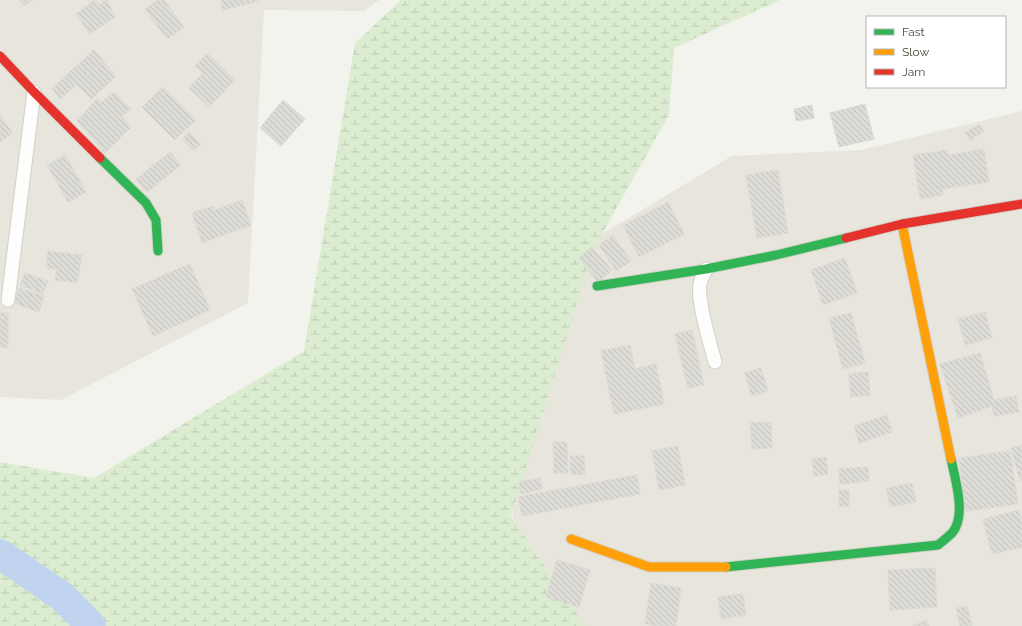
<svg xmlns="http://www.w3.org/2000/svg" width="1022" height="626" font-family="Raleway,sans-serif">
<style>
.residential{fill:#e7e5dc}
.wetland{fill:url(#wetland-marsh)}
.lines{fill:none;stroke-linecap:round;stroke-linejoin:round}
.river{stroke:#c1d4ef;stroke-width:30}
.building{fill:url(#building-back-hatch);stroke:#dbdad4}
.street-casing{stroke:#d1d1cb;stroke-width:15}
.fast-casing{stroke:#d2d1c5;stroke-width:11}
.slow-casing{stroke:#d2d1c5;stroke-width:11}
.jam-casing{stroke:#d2d1c5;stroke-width:11}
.street{stroke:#fdfdfc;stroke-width:13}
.fast{stroke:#30b455;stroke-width:9}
.slow{stroke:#ff9f0a;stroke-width:9}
.jam{stroke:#e5322d;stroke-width:9}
</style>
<defs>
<pattern id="wetland-marsh" width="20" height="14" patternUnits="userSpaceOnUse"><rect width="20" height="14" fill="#dbecd0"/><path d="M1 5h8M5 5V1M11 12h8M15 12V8" fill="none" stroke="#bdccb3"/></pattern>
<pattern id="building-back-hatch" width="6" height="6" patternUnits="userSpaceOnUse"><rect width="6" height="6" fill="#dddcd7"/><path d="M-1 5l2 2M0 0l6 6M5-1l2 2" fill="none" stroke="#bfbeb9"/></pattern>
</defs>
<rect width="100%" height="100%" fill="#f3f3ee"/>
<path class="residential" d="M0 0H379L364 11 264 10 248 303 61 400 0 397Z
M1022 111V626H575L544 597 513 517V472L575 250 732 156 861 150Z"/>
<path class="wetland" d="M401 0H780L674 48 669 115 594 248 511 516 585 626H0V462L94 478 304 351 355 43Z"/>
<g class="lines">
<path class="river" d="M0 554 63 597 91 626"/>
</g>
<path class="building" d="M19 0H33L24 6Z
M94 0 100 4 105 0H107L115 17 90 34 76 14Z
M158 0H164L184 27 167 39 145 9Z
M221 0H258V1L223 10Z
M94 50 104 62 60 99 52 88Z
M207 53 235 80 209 107 189 88 203 73 195 66Z
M104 62 116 76 92 99 77 85Z
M163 87 196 120 175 140 142 107Z
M114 92 131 109 122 116 130 128 105 153 77 121 97 99 102 102Z
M283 100 305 119 281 146 260 128Z
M865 104 874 139 839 147 830 113Z
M812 105 814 118 796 121 794 109Z
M0 115 13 133 0 142Z
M979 124 984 131 970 141 965 133Z
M189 132 201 144 194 151 182 139Z
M984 149 989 182 942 189 943 195 920 199 913 155 947 150 948 155Z
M170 152 181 165 147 192 136 179Z
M65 155 86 192 68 202 47 165Z
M778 170 788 233 757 238 746 175Z
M242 200 251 225 202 243 192 213 213 206 215 210Z
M668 202 684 234 639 257 623 225Z
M613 235 631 261 616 271 599 245Z
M592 247 612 270 598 282 579 258Z
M47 251 82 255 77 283 55 280 57 269 47 268Z
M845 258 857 293 823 305 811 270Z
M190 264 210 310 153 336 132 289Z
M25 273 48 281 43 294 20 285Z
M19 288 44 296 39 312 14 303Z
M985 312 992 338 965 345 958 319Z
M0 313H8V348L0 347Z
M851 313 865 363 843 369 829 318Z
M692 330 704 385 688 388 675 334Z
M630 345 635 369 656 364 664 404 614 414 601 351Z
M980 353 994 400 1016 396 1019 412 994 416 992 406 958 418 940 364Z
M761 368 768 391 751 396 745 373Z
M868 372 870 395 851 397 849 374Z
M887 415 892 432 859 443 854 426Z
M771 422 772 448 752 449 750 423Z
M553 442H567L568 473H554Z
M1022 445V480L1020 481 1011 448Z
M678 446 685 485 659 490 652 451Z
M1010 451 1018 504 966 511 959 458Z
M570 456H584L585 474 571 475Z
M826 457 828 474 814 476 812 459Z
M868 467 869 481 840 484 839 469Z
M637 475 640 494 522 516 518 497Z
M540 478 542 489 521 494 519 482Z
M912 483 916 502 890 507 886 488Z
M839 490H849V506H839Z
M1019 510 1022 521V547L992 554 983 519Z
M557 560 590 570 579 607 546 597Z
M935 568 937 607 890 610 888 570Z
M651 583 681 588 676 626H657L645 624Z
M743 594 746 615 721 619 718 597Z
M967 606 972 626H960L956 608Z
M926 620 929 626H913Z"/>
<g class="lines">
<defs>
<path id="street" d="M706 269C704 274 701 279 700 284 697 302 710 343 715 362
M8 300 34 92"/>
<path id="fast" d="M100 158 146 203 156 220 158 251
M597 286 706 269 776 255 846 238
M726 567 938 545C943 541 948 537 952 533 967 516 955 479 951 459"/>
<path id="slow" d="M902 224 951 459
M571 539 649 567H726"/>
<path id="jam" d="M0 56 34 92 100 158
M846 238 902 224 1022 204"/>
</defs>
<use href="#street" class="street-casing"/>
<use href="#fast" class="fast-casing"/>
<use href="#slow" class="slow-casing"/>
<use href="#jam" class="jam-casing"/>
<use href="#street" class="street"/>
<use href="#fast" class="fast"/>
<use href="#slow" class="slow"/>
<use href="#jam" class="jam"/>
</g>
<rect x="866" y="16" width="140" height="72" fill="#ffffff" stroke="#b7b5b0"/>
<rect x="874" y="29" width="20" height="6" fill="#30b455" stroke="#b7b5b0"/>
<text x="902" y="36" font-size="12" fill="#4a4739">Fast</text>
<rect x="874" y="49" width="20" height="6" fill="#ff9f0a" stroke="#b7b5b0"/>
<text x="902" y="56" font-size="12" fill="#4a4739">Slow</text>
<rect x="874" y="69" width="20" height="6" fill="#e5322d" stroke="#b7b5b0"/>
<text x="902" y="76" font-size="12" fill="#4a4739">Jam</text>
</svg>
